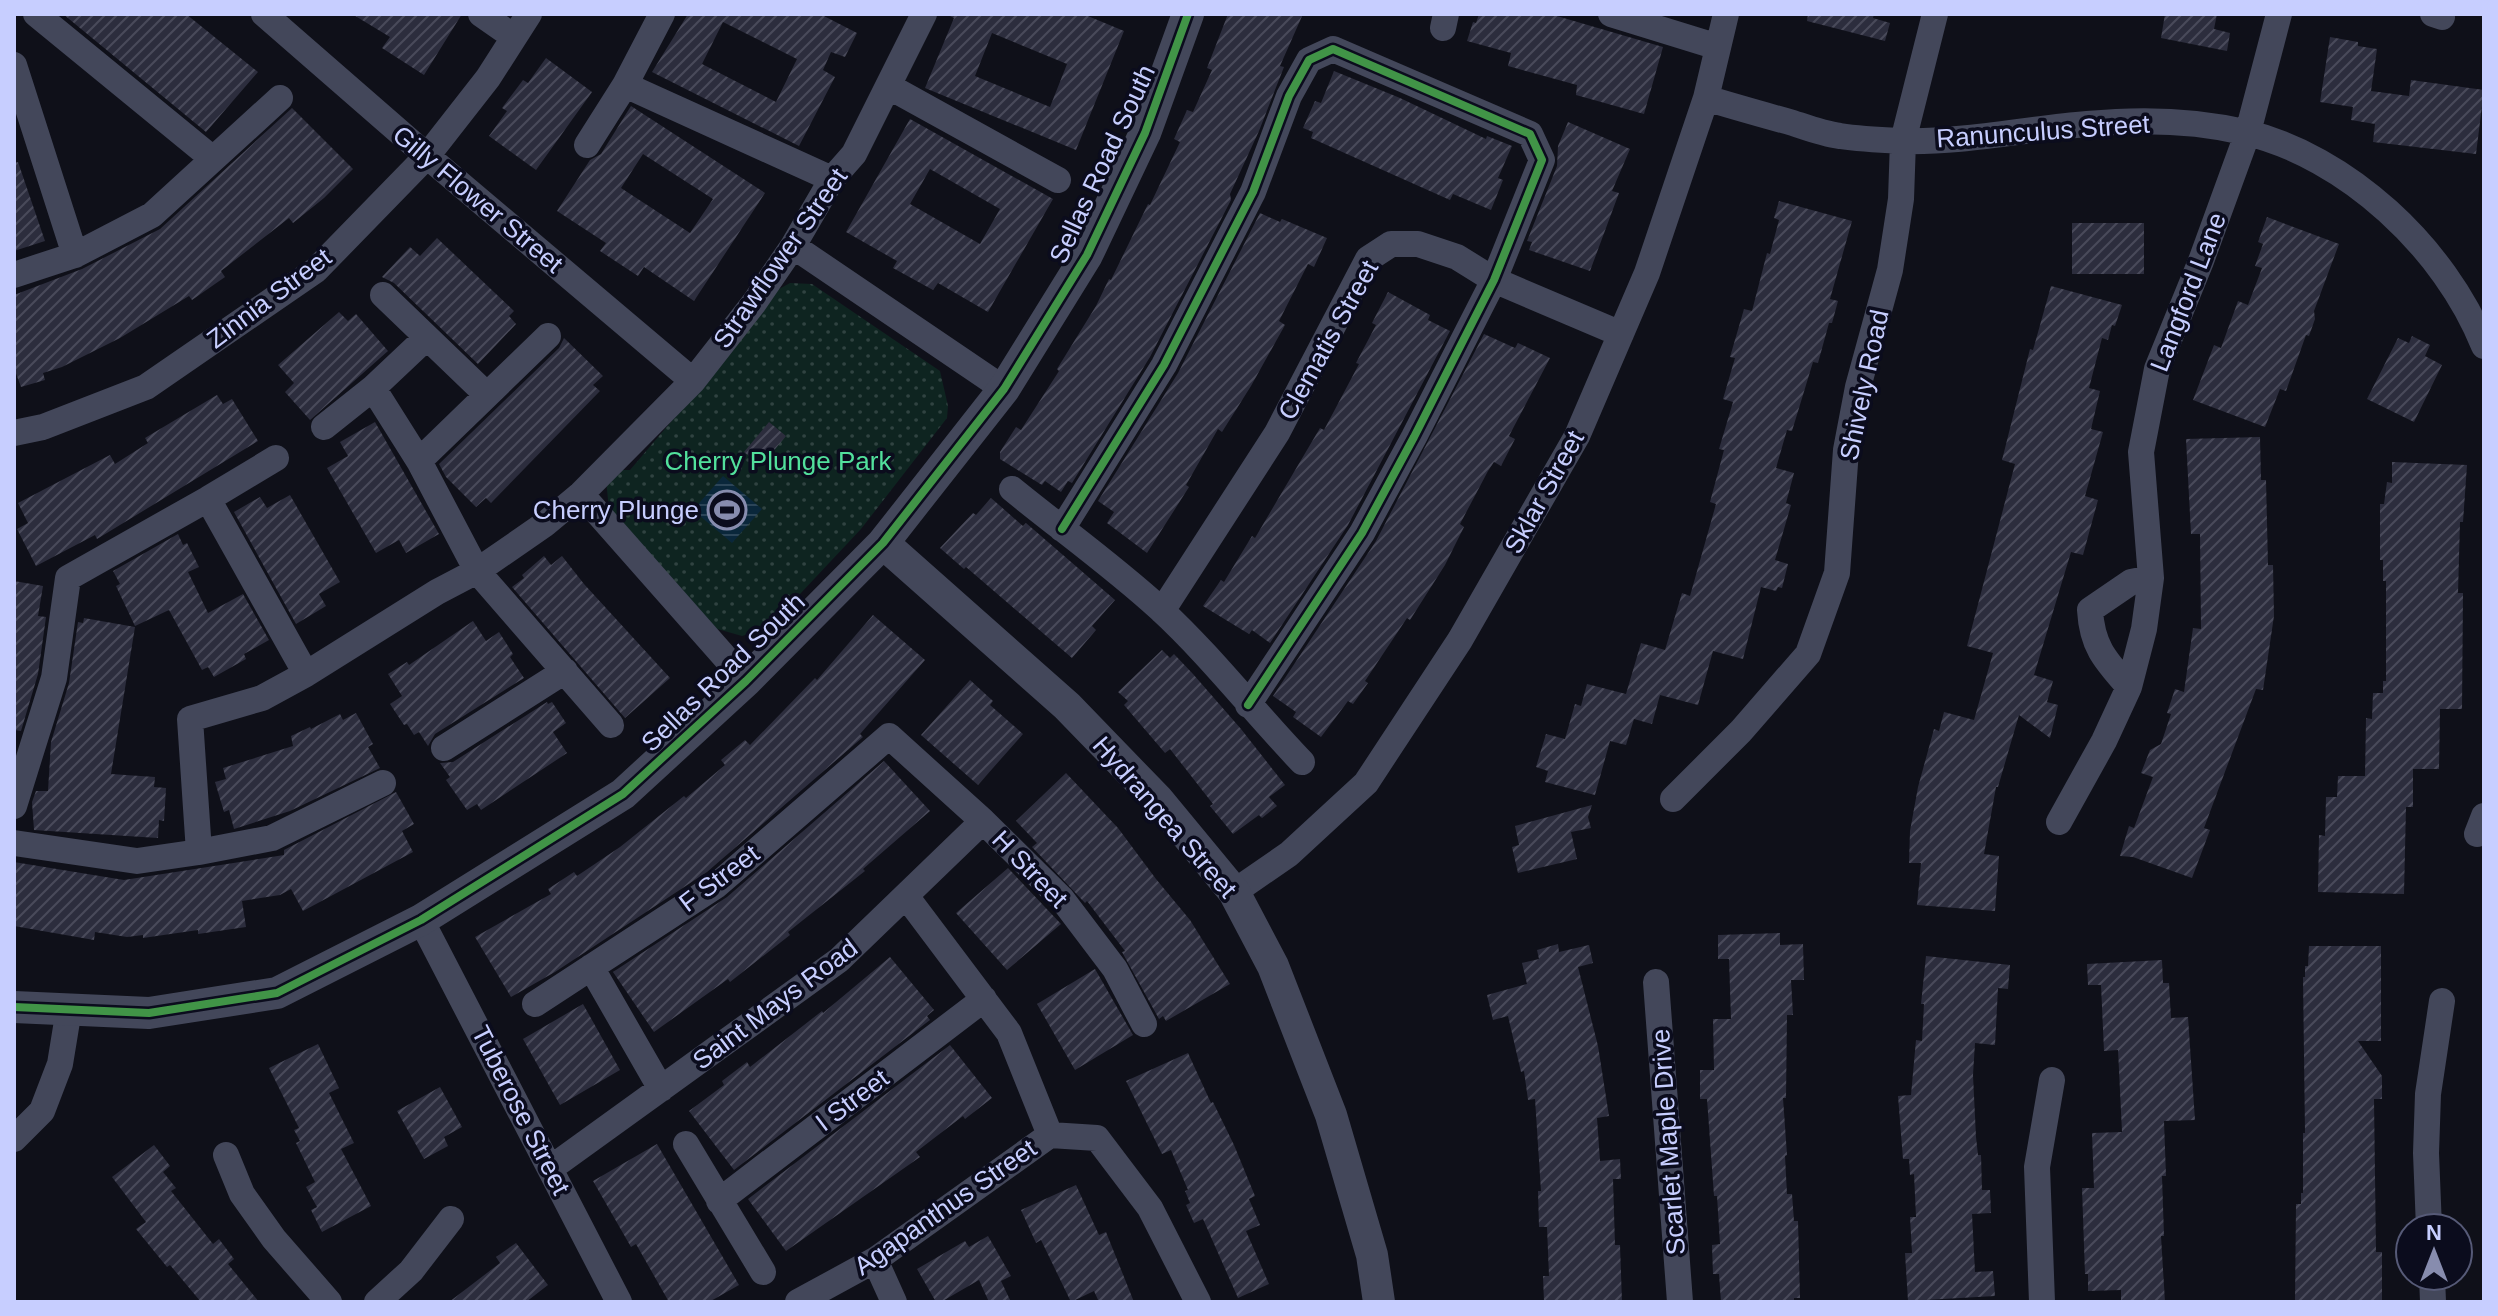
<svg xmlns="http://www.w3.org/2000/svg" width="2498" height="1316" font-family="Helvetica,sans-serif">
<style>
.park{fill:url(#park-dots)}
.water{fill:url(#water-rules)}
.building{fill:url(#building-hatch);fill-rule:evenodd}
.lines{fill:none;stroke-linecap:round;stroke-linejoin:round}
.minor{stroke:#43475a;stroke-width:26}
.tertiary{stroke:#43475a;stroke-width:32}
.cycleway-casing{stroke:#0b0c1d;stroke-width:13}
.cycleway{stroke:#419447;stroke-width:8}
.labels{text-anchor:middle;stroke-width:7;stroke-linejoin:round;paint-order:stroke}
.street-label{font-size:26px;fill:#c7ceff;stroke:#0b0c1d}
.park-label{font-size:26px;fill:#52e09c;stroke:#0b0c1d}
.poi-label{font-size:26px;fill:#c7ceff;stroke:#0b0c1d;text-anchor:end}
</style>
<defs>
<pattern id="park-dots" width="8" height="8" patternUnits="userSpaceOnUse" patternTransform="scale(2)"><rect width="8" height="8" fill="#0e2420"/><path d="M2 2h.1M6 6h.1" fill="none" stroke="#304341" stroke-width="1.8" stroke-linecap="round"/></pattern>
<pattern id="water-rules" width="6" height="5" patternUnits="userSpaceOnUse" patternTransform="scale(2)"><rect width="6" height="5" fill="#0a273b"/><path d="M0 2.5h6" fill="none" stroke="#2c4558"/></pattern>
<pattern id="building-hatch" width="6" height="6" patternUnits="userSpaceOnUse" patternTransform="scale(2)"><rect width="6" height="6" fill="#2c2d3d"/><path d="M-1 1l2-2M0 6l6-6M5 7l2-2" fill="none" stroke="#494a5a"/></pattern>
</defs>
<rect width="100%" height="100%" fill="#0f1019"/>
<path class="park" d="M790 283 812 284 940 371 948 406 947 418 861 529 769 627 742 636 714 628 609 509 606 480 617 470H630L727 356 770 294Z"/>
<path class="water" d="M723 476 762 509 732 543 693 510Z"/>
<path class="building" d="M63 14H186L258 72 206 132Z
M352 14H462L424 75 382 48 390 37Z
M688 14H820L857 33 845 57 831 52 823 70 835 77 799 146 652 72ZM723 22 797 59 776 102 702 64Z
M946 14H1083L1124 31 1076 150 925 88 954 18ZM992 33 1067 64 1050 107 975 76Z
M1228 14H1303L1280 66 1284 67 1259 131 1230 194 1231 200 1150 357 1072 483 1068 481 1061 492 1045 481 1042 485 1000 459V452L1016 427 1021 430 1059 371 1057 369 1096 306 1109 279 1111 280 1148 204 1150 205 1180 142 1174 139 1187 110 1193 112 1212 70 1207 68Z
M1479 14H1550L1663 47 1644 114 1576 95 1577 85 1508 66 1511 53 1467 41 1473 22 1476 23Z
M1808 14H1874L1873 18 1890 23 1885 41 1807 21Z
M2165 14H2217L2214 29 2230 33 2227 51 2161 38Z
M2330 37 2358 42V46L2377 49 2371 91 2409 96 2411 80 2484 90 2476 154 2373 142 2375 124 2351 120 2353 107 2320 102Z
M546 58 592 92 536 170 489 136 507 111 502 108 523 80 528 83Z
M1334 71 1400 98 1486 139 1487 136 1512 146 1498 178 1503 180 1491 210 1453 194 1450 200 1311 138 1313 132 1303 128 1315 101 1321 103Z
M631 106 765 193 694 301 644 267 638 276 600 251 606 243 557 211 590 160 601 154ZM643 154 713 199 690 233 621 188Z
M292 108 353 169 324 198 293 223 289 218 221 271 225 277 192 300 189 296 120 338 62 367 43 373 45 380 21 387 14 368V295L82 269 160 229Z
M910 119 1053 199 988 312 938 283 933 290 893 268 897 261 846 232ZM930 169 1000 209 980 244 910 204Z
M1568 122 1630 149 1612 191 1619 193 1590 271 1529 250 1532 242 1527 241 1557 166 1558 146Z
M18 162 45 241 14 251V163Z
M1779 201 1852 221 1830 299 1838 301 1832 323H1829L1818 363 1813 362 1792 431 1787 430 1776 468 1794 473 1786 503 1791 505 1775 560 1788 564 1782 588 1778 587 1776 591 1761 587 1743 659 1713 651 1698 705 1660 695 1652 724 1634 719 1626 745 1610 741 1595 795 1545 782 1548 771 1536 767 1546 734 1565 739 1575 704 1581 706 1587 684 1626 694 1641 643 1665 650 1682 593 1690 596 1716 504 1710 502 1724 450 1719 449 1733 402 1723 399 1735 358 1730 357 1744 309 1752 311 1767 253 1770 254 1779 220 1774 218Z
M1260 213 1280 222 1282 219 1327 238 1314 267 1308 264 1279 321 1285 325 1251 386 1222 432 1218 429 1186 485 1189 487 1147 553 1107 523 1114 512 1098 501 1178 373Z
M2267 217 2339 244 2314 311 2315 319 2309 336 2306 335 2286 391 2280 389 2265 427 2193 400 2214 345 2221 348 2238 301 2248 305 2262 268 2255 266 2263 244 2258 242Z
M2072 223H2144V274H2072Z
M437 238 514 311 509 316 516 324 478 364 394 283 382 277 410 247 420 256Z
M2051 286 2122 305 2115 326 2112 325 2108 340 2102 338 2089 388 2100 391 2091 429 2103 432 2085 496 2098 500 2083 555 2071 552 2034 675 2053 681 2047 702 2058 705 2050 738 2019 715 1998 787H1996L1984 854 1999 856 1995 911 1917 905 1921 863H1909L1910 831 1918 787 1934 729 1939 731 1944 712 1974 720 1993 653 1967 646 2015 464 2002 460 2030 349 2033 350Z
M1388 292 1430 315 1428 320 1450 331 1348 525 1270 643 1252 630 1249 634 1203 606 1221 580 1224 582 1252 536 1255 538 1320 428 1324 430 1359 364 1356 363 1376 325 1372 323Z
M339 312 348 321 356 314 388 351 310 420 285 392 294 383 278 365Z
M1484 334 1515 348 1518 343 1550 358 1509 436 1515 439 1501 466 1494 462 1488 471 1460 524 1464 527 1445 565 1410 620 1407 618 1365 681 1368 683 1353 704 1348 701 1321 737 1293 717 1296 712 1273 696 1376 541Z
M2412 336 2430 345 2425 356 2442 365 2414 422 2367 399 2398 338 2409 343Z
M564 338 603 376 593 385 600 391 491 503 486 498 476 507 446 477 439 464 559 348Z
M217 395 223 404 232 399 258 441 97 539 95 535 36 566 17 529 28 523 18 503 110 455 115 464 148 443 145 438Z
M375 422 439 534 406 553 399 540 376 553 327 468 348 456 340 442Z
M769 422 786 436 761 466 744 452Z
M2260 437 2261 480H2266L2268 565H2273L2274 616 2263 690 2256 689 2229 761 2204 828 2210 830 2192 878 2133 857 2120 856 2129 826 2134 828 2153 777 2141 773 2150 750 2161 744 2171 714 2167 713 2175 689 2184 692 2193 628 2201 629 2200 534H2191L2186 439Z
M2392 462 2467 465 2463 522H2460L2458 593H2463L2462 709H2440L2439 769H2413V807H2406L2404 894 2318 892 2319 835 2325 836 2326 797H2337L2338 776H2365L2366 718 2372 719 2373 693H2383V681H2386V581H2383V560H2380V504H2384L2387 482 2392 483Z
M290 495 340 582 319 594 326 606 296 624 234 512 260 497 267 508Z
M991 498 1023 526 1026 523 1115 600 1092 626 1096 630 1072 658 966 567 964 569 940 548 973 513 976 515Z
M178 534 183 545 187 543 199 567 188 572 208 613 243 594 269 640 244 654 246 659 214 677 208 667 202 670 169 610 135 626 116 586 120 584 113 571Z
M544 556 551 565 562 556 584 584 670 678 625 718 512 587 524 578 522 575Z
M14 581 43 586 38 616 46 617 38 674 21 731 14 730Z
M873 615 925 660 860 734 863 737 707 872 555 972 511 997 475 937 551 894 548 889 574 872 577 876 620 847 684 796 686 798 725 765 721 760 745 740 750 745 815 678 817 680Z
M84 618 135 627 111 774 155 777 154 787 166 788 164 821 159 820 158 838 34 830 32 802 36 791H48L51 742 69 683 78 622 83 623Z
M473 621 486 641 499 632 513 654 510 657 524 678 435 734 428 746 419 732 414 735 407 724 404 725 390 704 402 696 388 674 407 662 409 665Z
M1162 650 1170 658 1174 654 1193 674 1241 729 1285 785 1269 797 1277 806 1262 818 1259 815 1233 834 1210 806 1213 804 1170 749 1165 753 1124 705 1128 701 1118 692Z
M970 680 993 701 990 705 1023 734 978 785 921 735Z
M547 702 548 704 552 702 566 723 553 732 567 753 481 810 477 804 467 810 446 780 450 777 440 763 453 762Z
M356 713 373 744 368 747 380 768 290 811 234 829 229 810 224 812 215 782 226 779 223 768 293 746 291 736 310 727 311 729 340 714 343 720Z
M884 761 930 811 863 869 865 871 788 932 790 935 730 982 728 979 654 1032 613 972 727 897Z
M1066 773 1118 828 1156 879 1190 920 1230 984 1166 1021 1163 1016 1159 1019 1122 952 1125 951 1087 901 1085 903 1032 847 1037 843 1016 821Z
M396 792 414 824 402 831 413 852 303 911 291 889 280 895 242 901 246 927 198 934V930L143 938V935L127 937 95 932 94 940 14 926V862L124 880 284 855V850Z
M1592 805 1588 817 1591 828 1571 832 1577 859 1518 873 1512 847 1519 845 1515 826Z
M1008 868 1061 924 1007 970 956 913Z
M1780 933V945L1803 944 1804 980H1791L1793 1015H1787L1786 1098H1783L1787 1155 1785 1156 1787 1194H1792L1794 1221H1798L1800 1298H1794V1302H1721L1719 1274H1713L1712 1245 1720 1244 1717 1196H1714L1707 1099H1700V1070H1714L1713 1019H1731L1729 959H1718V935Z
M1558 944 1559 952 1589 945 1593 963 1578 967 1598 1046 1609 1116 1597 1118 1600 1161 1620 1159 1621 1179H1613L1615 1245H1620L1622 1302H1544L1543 1276H1549L1547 1227H1539L1538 1191H1541L1535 1099 1528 1100 1524 1071 1521 1072 1508 1016 1493 1020 1487 995 1527 984 1522 963 1539 959 1537 950Z
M2309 946H2381V1041H2358L2382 1076V1099H2374L2376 1252H2382V1302H2295L2296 1204H2301V1193H2303V1133H2305L2303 977H2305V966H2308Z
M1926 956 2010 965 2008 989 1998 988 1995 1045 1975 1043 1973 1075 1976 1137 1978 1155H1981L1982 1190H1990L1991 1213 1972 1214 1975 1272 1993 1271 1995 1296 1908 1301 1905 1253H1912L1910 1217H1916L1914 1174 1910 1175 1909 1159H1903L1898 1096 1911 1095 1916 1040 1922 1041 1924 1004H1921Z
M890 957 934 1010 927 1016 930 1020 734 1170 689 1111 724 1085 722 1081 747 1062 750 1067 822 1011 823 1013Z
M2162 960 2163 983H2169L2171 1018 2188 1017 2195 1120 2164 1121 2166 1176H2162L2164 1236H2161L2165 1302H2121V1290L2088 1291V1274H2085L2082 1188H2094L2092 1133 2122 1132 2118 1050 2104 1051 2101 985H2088L2087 964Z
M1095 969 1133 1035 1075 1070 1037 1004Z
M583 1004 620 1070 560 1105 523 1039Z
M318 1044 339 1088 329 1093 354 1143 341 1149 371 1206 322 1232 311 1210 317 1207 306 1187 315 1182 296 1143 300 1141 294 1130 299 1128 269 1068Z
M950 1045 992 1098 965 1119 963 1116 916 1152 920 1157 786 1251 748 1199Z
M1188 1053 1211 1103 1213 1102 1234 1145 1255 1196 1249 1199 1260 1225 1246 1231 1269 1284 1238 1298 1203 1219 1194 1223 1186 1205 1190 1203 1185 1191 1188 1190 1171 1150 1162 1154 1126 1081Z
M440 1087 462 1127 444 1137 448 1146 424 1159 397 1111Z
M657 1144 739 1285 709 1302H669L636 1244 631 1247 593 1181Z
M154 1145 170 1166 163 1172 176 1188 171 1191 213 1244 219 1239 234 1259 228 1264 259 1302H201L170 1265 167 1267 136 1229 146 1222 112 1177Z
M1076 1185 1099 1235 1106 1232 1134 1302H1099L1094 1291 1071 1302 1041 1240 1036 1243 1021 1210Z
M988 1236 1011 1276 1001 1281 1011 1302H989L979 1280 941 1302H936L917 1269 965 1241 969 1247Z
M516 1243 548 1285 526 1302H449L500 1263 496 1257Z"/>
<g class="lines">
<path class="minor" d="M36 14 213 159
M264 14 427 156 693 381
M481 14 514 37
M1611 14 1718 47
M2433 14 2442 17
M1443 28 1446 14
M14 65 75 255
M625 85 832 179
M888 86 1058 180
M1706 98C1735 107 1764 115 1793 123 1808 128 1824 134 1840 136 1860 139 1880 140 1900 141 1963 143 2025 129 2087 124 2139 119 2193 120 2244 132 2347 156 2445 248 2484 346
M587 145 625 85 662 14
M793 246 1004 389
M14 275 75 255 152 215 280 98
M383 295 487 395
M373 388 419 461 477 571 611 725
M324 427 373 388 426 338
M14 433 43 427 146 387 316 270 427 156 488 78 529 14
M419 461 548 336
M1012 489C1061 529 1113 566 1160 609 1211 656 1254 712 1302 762
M581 494 746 681
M208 499 306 674
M1062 529 1164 365 1253 192 1289 96 1309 60 1333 49 1530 134 1542 160 1494 280 1414 437 1362 533 1248 705
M1162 611 1277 433 1368 259 1391 244H1418L1457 257 1494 280 1621 334
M2129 687C2106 661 2092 647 2090 610L2131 582 2151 578
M444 748 565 671
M1673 799 1741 731 1808 654 1837 573 1846 450 1858 387 1890 270 1901 199 1903 141 1935 14
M14 806 54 678 68 578 208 499 276 458
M2059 822 2104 741 2129 687 2144 629 2151 578 2141 452 2157 369 2201 261 2248 132 2279 14
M2477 834 2484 816
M14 843 137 861 199 852 272 838 383 783
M199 852 190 719 262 698 306 674 437 592 477 571 545 524 581 494 693 381 754 303 793 246 832 179 854 154 924 14
M1234 892 1289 854 1366 783 1460 640 1577 436 1647 273 1706 98 1726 14
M906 896 1009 1033 1050 1135
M421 920 619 1302
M591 967 661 1089
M1656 982 1680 1302
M535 1004 717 885 889 736 983 821 1062 899 1115 969 1144 1024
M1050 1135 1097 1138 1150 1208 1198 1302
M14 1139 42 1111 60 1064 69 1009
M686 1144 763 1272
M226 1155 242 1194 274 1239 329 1302
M551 1168 839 960 983 821
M719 1201 984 999
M2429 1228 2426 1153 2428 1094 2442 1001
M875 1260 894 1302
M2432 1276 2433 1302
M377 1302 411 1271 451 1219
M798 1302 875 1260 1050 1135
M2042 1302 2037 1167 2052 1080"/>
<path class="tertiary" d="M883 543 1067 706 1158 800 1234 892 1273 966 1331 1115 1372 1255 1379 1302
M14 1007 149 1013 277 993 421 920 623 794 746 681 883 543 1004 389 1087 255 1145 133 1188 14"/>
<defs>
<path id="cycleway" d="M1062 529 1164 365 1253 192 1289 96 1309 60 1333 49 1530 134 1542 160 1494 280 1414 437 1362 533 1248 705
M14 1007 149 1013 277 993 421 920 623 794 746 681 883 543 1004 389 1087 255 1145 133 1188 14"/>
</defs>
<use href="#cycleway" class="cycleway-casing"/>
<use href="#cycleway" class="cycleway"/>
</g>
<defs>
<symbol id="stadium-ring" viewBox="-11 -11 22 22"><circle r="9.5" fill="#0b0c1d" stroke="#878cae" stroke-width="1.5"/><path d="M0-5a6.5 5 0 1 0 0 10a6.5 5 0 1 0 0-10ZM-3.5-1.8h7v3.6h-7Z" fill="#878cae"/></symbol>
</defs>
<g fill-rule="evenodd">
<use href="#stadium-ring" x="705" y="488" width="44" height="44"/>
</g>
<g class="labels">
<g class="street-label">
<text transform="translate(2043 131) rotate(-4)" y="9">Ranunculus Street</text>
<text transform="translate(1102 164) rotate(-65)" y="9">Sellas Road South</text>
<text transform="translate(478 199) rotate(40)" y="9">Gilly Flower Street</text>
<text transform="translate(780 258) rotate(-55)" y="9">Strawflower Street</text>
<text transform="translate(2188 292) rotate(-69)" y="9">Langford Lane</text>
<text transform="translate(269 298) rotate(-37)" y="9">Zinnia Street</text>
<text transform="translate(1328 340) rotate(-61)" y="9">Clematis Street</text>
<text transform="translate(1864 385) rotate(-78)" y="9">Shively Road</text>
<text transform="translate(1544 492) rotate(-61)" y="9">Sklar Street</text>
<text transform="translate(723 672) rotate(-44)" y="9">Sellas Road South</text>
<text transform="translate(1165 817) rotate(49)" y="9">Hydrangea Street</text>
<text transform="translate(1030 869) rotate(46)" y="9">H Street</text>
<text transform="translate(719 878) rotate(-37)" y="9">F Street</text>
<text transform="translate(775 1004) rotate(-37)" y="9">Saint Mays Road</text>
<text transform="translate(852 1100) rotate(-37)" y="9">I Street</text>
<text transform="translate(521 1110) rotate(63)" y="9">Tuberose Street</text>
<text transform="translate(1668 1142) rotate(-94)" y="9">Scarlet Maple Drive</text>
<text transform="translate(945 1207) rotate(-35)" y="9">Agapanthus Street</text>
</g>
<g class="park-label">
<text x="778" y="470">Cherry Plunge Park</text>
</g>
<g class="poi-label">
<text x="699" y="519">Cherry Plunge</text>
</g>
</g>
<rect width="2498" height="1316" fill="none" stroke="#c7ceff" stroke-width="32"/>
<g transform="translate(2434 1252)"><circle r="38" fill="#0b0c1d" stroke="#565a77" stroke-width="2"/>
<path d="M0-6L14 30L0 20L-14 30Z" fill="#878cae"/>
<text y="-12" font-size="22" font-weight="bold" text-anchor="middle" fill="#c7ceff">N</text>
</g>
</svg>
